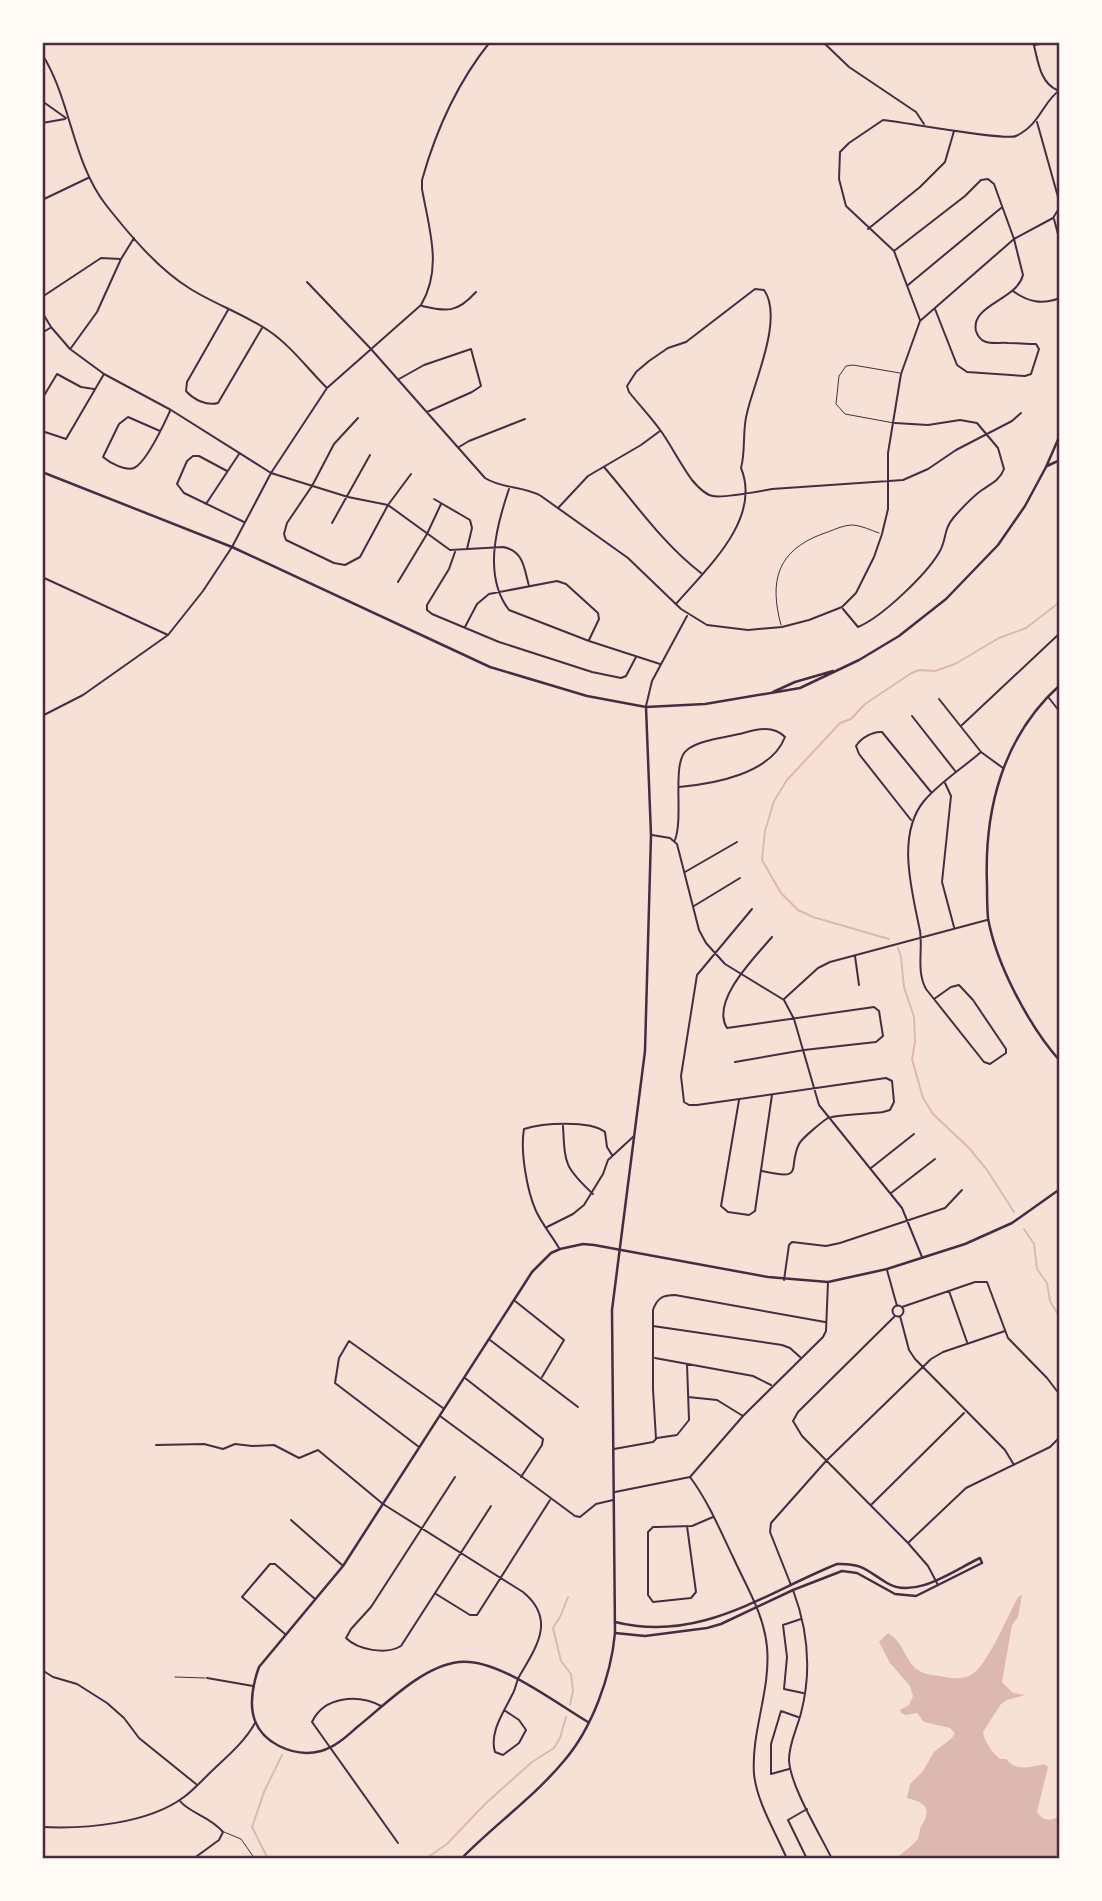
<svg xmlns="http://www.w3.org/2000/svg" width="1102" height="1901" font-family="Overpass,sans-serif">
<style>
.water{fill:#dcb8b0}
.lines{fill:none;stroke-linecap:round;stroke-linejoin:round}
.stream{stroke:#dcb8b0;stroke-width:2}
.service{stroke:#4a2c40;stroke-width:1}
.minor{stroke:#4a2c40;stroke-width:2}
.tertiary{stroke:#4a2c40;stroke-width:2.5}
.secondary{stroke:#4a2c40;stroke-width:2.5}
.neatline{fill:none;stroke:#4a2c40;stroke-width:2.5}
</style>
<rect width="100%" height="100%" fill="#f7e1d7"/>
<path class="water" d="M1022 1595 1018 1617 1012 1625 1002 1682 1013 1693 1025 1695 1007 1700 1001 1704 983 1732C985 1743 992 1752 1000 1759H1006C1016 1772 1030 1767 1044 1764L1048 1767 1037 1812C1044 1822 1050 1821 1060 1816V1859H896C901 1853 908 1850 913 1844 919 1839 919 1836 920 1829 921 1825 924 1823 925 1819 931 1804 918 1801 907 1798L910 1784 923 1771 934 1752 952 1738 955 1733 950 1728 924 1722 917 1713 906 1715 901 1713 900 1710 909 1705 913 1696 910 1686 890 1663 879 1642 888 1633C903 1641 905 1661 918 1670 923 1674 932 1675 939 1676 950 1678 965 1681 975 1672 990 1659 1008 1615 1018 1597Z"/>
<g class="lines">
<path class="stream" d="M889 939 813 917 798 910 781 893 762 860 765 831 774 801 787 780 840 723 851 719 865 704 910 674 919 670 935 671 955 664 999 638 1026 628 1060 602
M898 948 901 957 904 987 914 1017 915 1042 912 1059 923 1098 933 1114 969 1148 987 1170 1014 1212
M1024 1229 1034 1244 1037 1269 1047 1283 1050 1301 1060 1318
M568 1597 561 1615 553 1628 561 1661 571 1674 573 1691 570 1705
M268 1859 252 1827 264 1792 282 1755
M425 1859 447 1844 485 1804 532 1762 554 1748 560 1738 566 1717"/>
<path class="service" d="M894 423 845 414 836 404 839 376 846 366 853 365 900 373
M781 625C769 581 777 551 822 534 832 531 842 525 853 525 863 526 870 530 879 533
M175 1677 205 1678
M224 1832 241 1839 255 1859"/>
<path class="minor" d="M823 42 849 67 916 112 924 124
M1033 42C1038 59 1039 82 1057 90
M1035 45 1047 42
M42 54C71 100 72 161 106 205 129 234 157 268 189 288 214 304 244 314 269 331 290 345 308 369 326 387
M42 101 66 118
M42 123 65 119
M42 200 88 178
M1054 219 1060 242
M868 229 920 187 945 162 954 131
M894 251 965 196 981 180 988 179 994 184 1014 239 1023 275C1017 300 970 305 976 331 981 347 995 342 1008 343 1017 343 1026 344 1036 344L1039 349 1031 374 1025 376 967 372 957 365 935 309
M307 282 371 349 485 478C502 489 524 486 541 496L628 558 681 609 707 625 748 630 782 627 809 620 842 607 856 593 874 557 882 534 888 509V453L901 374 920 321 1014 239 1053 218 1058 210V197L1037 122
M908 285 1001 208
M1013 291C1028 302 1042 305 1060 298
M42 297 101 258 120 259
M422 306C447 312 457 313 476 292
M228 310 187 382 186 391C194 400 207 406 218 403L262 328
M42 312 51 327 70 349 104 374 171 410 271 473 348 497 388 505 450 550 503 547C524 551 524 568 529 586
M920 320 894 251 846 206 839 179 840 152 849 143 883 120C903 122 1006 141 1016 136 1041 124 1043 101 1060 90
M42 333 50 328
M71 348 97 312 121 259 134 238
M399 379 424 365 471 349 481 386 472 392 427 412
M42 399 57 374 81 387 94 389
M358 418 334 444 312 486 287 523 284 534 286 540 334 563 345 565 360 557 388 505 411 474
M42 431 66 439 104 374
M160 431 128 417 119 424 103 457C110 463 125 471 134 468 147 462 164 424 170 411
M459 447 469 441 525 419
M604 467C635 503 663 544 701 573
M227 471 199 456H193L187 461 177 484 184 493 244 522
M509 489C496 527 483 576 509 610L589 641 660 664
M434 499 470 520 472 528 467 549
M206 504 239 454
M559 507 588 476 641 445 660 431
M332 523 370 455
M455 552 449 569 427 605V610L432 614 499 642 592 672 621 678 626 676 636 657
M42 577 168 635
M398 582 427 534 441 504
M676 604C707 568 762 519 741 468 746 450 742 431 747 413 754 382 784 318 764 290L755 289 686 342 668 348 649 361 636 372 627 386 629 392C640 406 653 419 663 434 673 449 681 465 692 480 697 486 705 495 713 496 721 498 761 491 772 489L903 480 928 469 956 450 1012 421 1021 413
M843 609 858 627C882 617 927 574 940 551 947 538 943 530 954 517 962 508 972 497 982 490 991 484 1000 480 1004 469L998 448 977 423 960 420 928 425 895 423
M465 627 477 604 489 594 557 581 566 584 598 613 599 619 589 640
M1049 698 1060 712
M939 699 981 752 1003 768
M646 706 652 681 687 616
M42 716 83 695 168 635 203 591 232 547 271 473 327 388 421 305C443 268 429 229 422 189V180C436 130 457 83 490 42
M912 716 956 772
M962 725 1060 633
M945 783 951 796 942 882 954 927
M911 820 859 754 856 746C861 738 873 731 882 732L931 792
M652 835 670 838 677 844 699 930 706 943 725 964 784 1000 794 1019 819 1105 902 1208 922 1257
M675 840C684 816 671 762 687 750 699 740 724 738 739 734 755 730 772 724 785 737 771 774 713 784 679 787
M685 872 737 842
M694 906 740 878
M752 909 697 975 681 1076 684 1102 689 1105H697L886 1078 892 1081 894 1102 890 1110 883 1112C869 1114 840 1114 828 1118 823 1121 802 1138 799 1144 787 1169 806 1181 762 1171
M855 956 859 985
M784 999 818 968 830 962 987 920
M934 999 951 987 959 985 973 1000 1006 1049V1053L990 1064 984 1062 926 989C916 971 923 950 920 931 912 891 896 835 924 801 939 783 964 767 981 752
M735 1062 804 1050 876 1042 883 1036 879 1011 874 1007 727 1028C710 1001 756 956 772 937
M739 1100 721 1206 728 1212 749 1215 755 1211 772 1095
M563 1126C565 1164 564 1167 593 1194
M871 1168 914 1134
M891 1193 935 1159
M547 1227 573 1214 584 1205 603 1174 608 1160 634 1136
M559 1248C552 1236 542 1224 536 1211 527 1191 520 1151 524 1129 542 1123 590 1120 605 1132L607 1147 612 1155
M887 1270 897 1306
M784 1280 789 1245 792 1242 826 1246 840 1243 945 1208 962 1190
M949 1291 967 1342
M515 1301 564 1340 542 1377
M892.5 1311a5.5 5.5 0 1 1 11 0a5.5 5.5 0 1 1-11 0Z
M902 1307 975 1282H987L1008 1338 1047 1378 1060 1395
M895 1316 798 1412 793 1421 802 1436 908 1543 928 1566 938 1585
M900 1316 909 1350 915 1359 1005 1450 1014 1465
M653 1326 782 1345 790 1348 800 1357
M490 1340 578 1407
M655 1358 753 1376 771 1385
M465 1378 543 1439 542 1445 521 1477
M688 1397 717 1400 743 1416
M440 1416 575 1516 580 1517 596 1504 613 1500
M657 1438 677 1435 689 1420 687 1364
M156 1445 204 1444 223 1449 235 1444 252 1446 274 1445 299 1458 318 1450 383 1504 523 1592C556 1619 537 1646 520 1675 516 1681 516 1689 512 1695 504 1712 489 1732 495 1752L503 1755 519 1743 526 1730 519 1720 504 1710
M419 1447 335 1383 339 1358 349 1341 443 1408
M614 1449 653 1442 656 1439 653 1389V1310C657 1298 663 1295 675 1295L825 1322
M455 1477 371 1607 351 1629 346 1638C358 1650 386 1655 401 1646L491 1506
M690 1477C708 1501 720 1530 733 1557 746 1586 764 1614 767 1647 771 1690 751 1731 754 1774 757 1803 776 1833 787 1859
M615 1492 690 1477 743 1416 823 1337 826 1331 828 1282
M871 1505 964 1413
M291 1520 342 1565
M687 1526 696 1592 691 1598 653 1602 648 1595V1532L653 1527H657L692 1526 713 1517
M909 1542 966 1488 1050 1447 1060 1437
M791 1585 770 1532 771 1523 826 1461 931 1359 943 1352 1005 1331
M793 1590C808 1630 812 1671 801 1713 797 1729 789 1743 789 1760 790 1786 820 1834 832 1859
M436 1594 470 1615H477L550 1500
M801 1619 783 1625 787 1657 784 1689 803 1693
M285 1634 242 1597 270 1564H275L315 1599
M42 1670 53 1677 77 1684 107 1703 124 1718 139 1738 196 1784
M207 1678 253 1686
M381 1706C358 1694 324 1696 312 1722L398 1843
M789 1769 771 1774V1744L781 1711 798 1717
M180 1801C189 1813 210 1816 223 1832L219 1840 193 1859
M807 1809 788 1820 807 1859
M42 1827C85 1829 148 1824 184 1797 195 1789 205 1777 215 1768 230 1754 245 1741 255 1723"/>
<path class="tertiary" d="M1060 685C1002 737 984 811 987 885 987 896 987 907 988 918 996 964 1029 1026 1060 1061
M615 1622C700 1643 763 1594 837 1564 863 1563 867 1571 887 1583 915 1600 954 1570 980 1558L982 1563 916 1596 895 1594 857 1573 842 1571 793 1590 721 1624 707 1628 645 1636 615 1633
M588 1722C554 1702 498 1658 459 1662 422 1666 385 1705 356 1728 346 1737 335 1747 321 1751 294 1758 259 1743 253 1714 250 1699 254 1681 259 1667L343 1566 532 1272 551 1253 560 1249 583 1244 594 1245 768 1277 828 1282 887 1269 965 1244 1012 1223 1060 1189"/>
<path class="secondary" d="M1047 466 1060 460
M42 472 232 547 490 667 587 696 646 707 705 704 800 688 859 660 899 636 946 599 998 545 1025 506 1046 467 1060 435
M773 692 795 682 833 671
M461 1859C494 1825 533 1798 563 1762 592 1729 611 1676 615 1633L612 1310 645 1051 651 835 646 707"/>
</g>
<rect width="1102" height="1901" fill="none" stroke="#fffaf5" stroke-width="88"/>
<rect x="44" y="44" width="1014" height="1813" class="neatline"/>
</svg>
